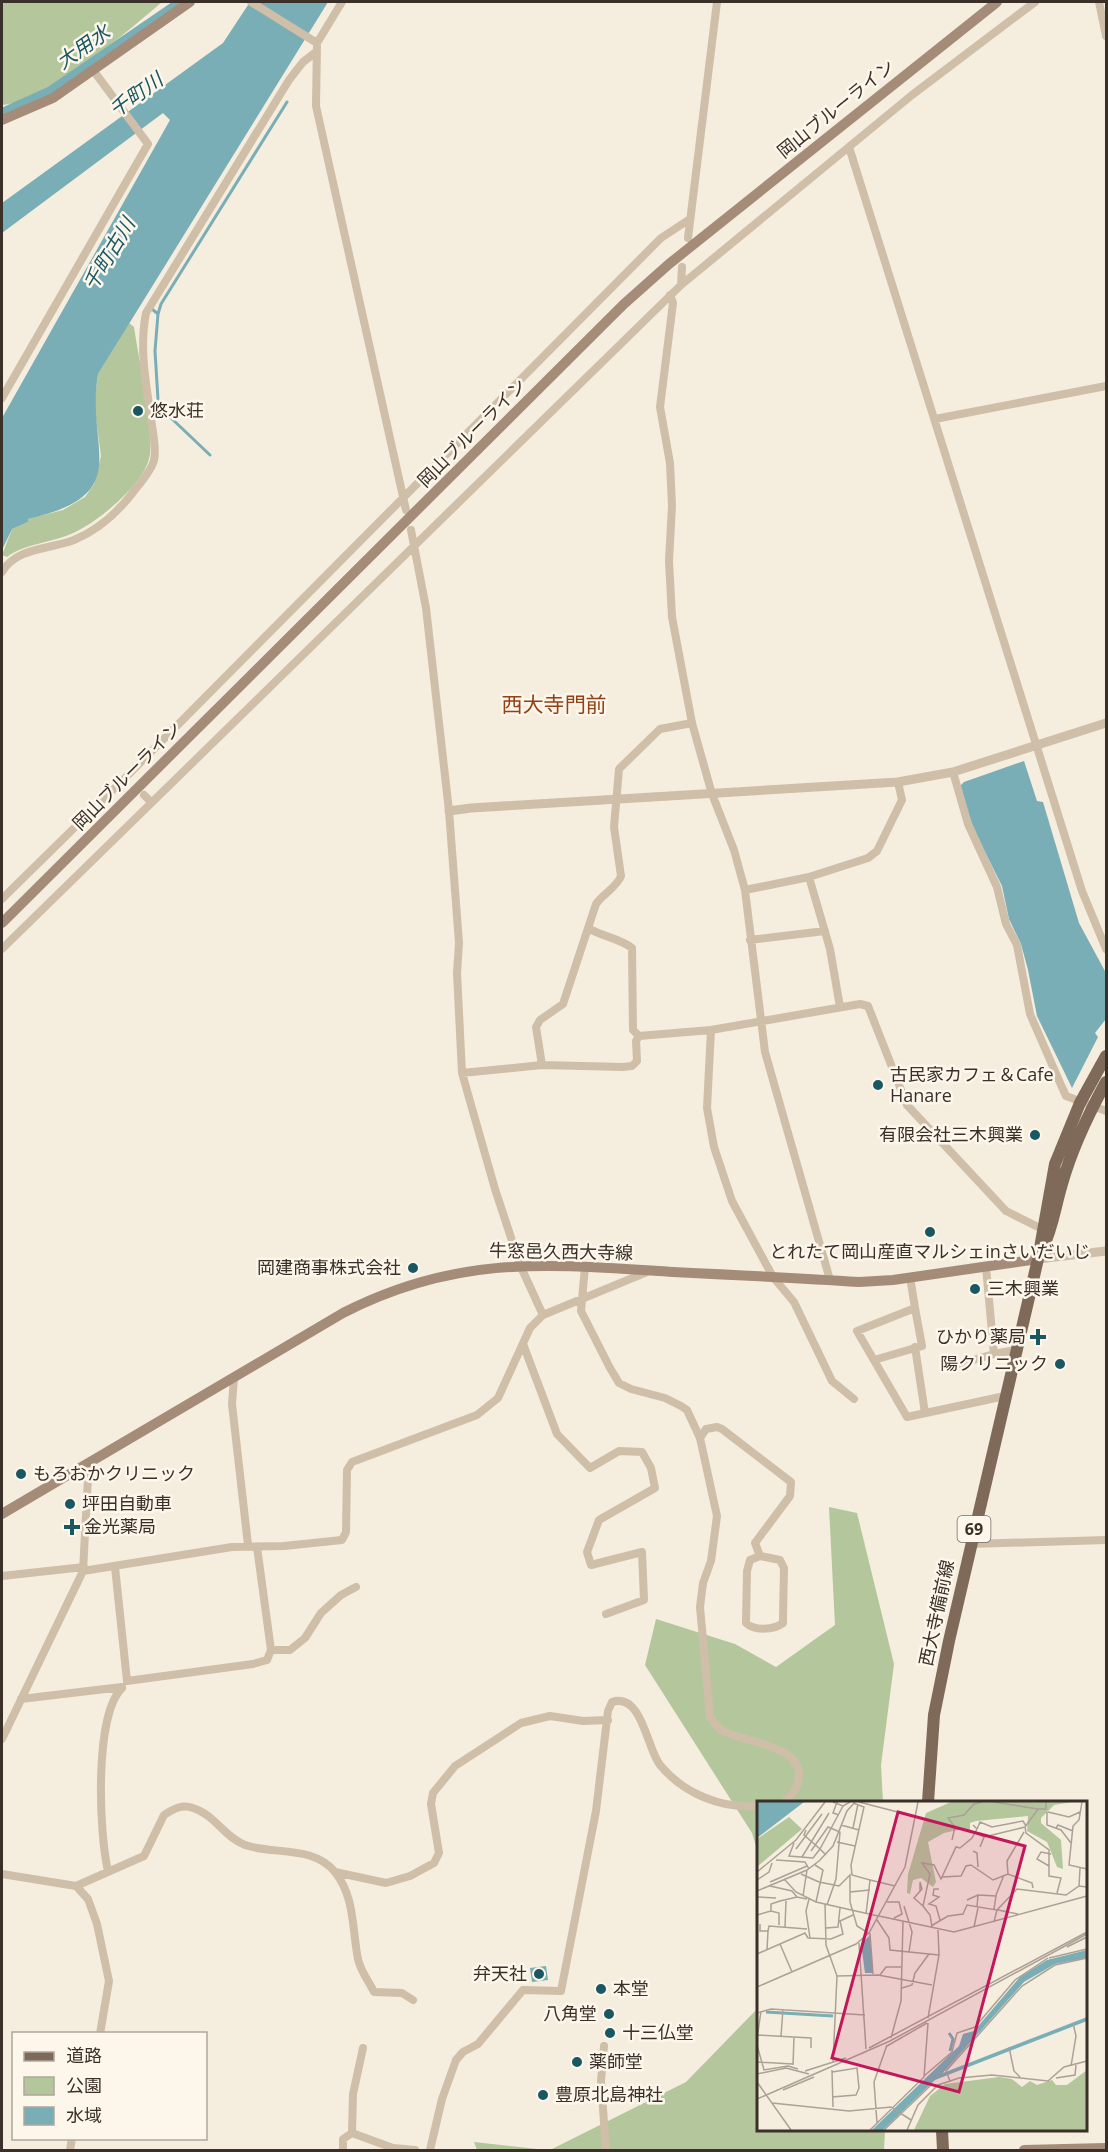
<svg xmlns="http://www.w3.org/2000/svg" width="1108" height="2152" font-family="'Open Sans','Noto Sans JP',sans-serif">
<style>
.green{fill:#b4c79c}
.water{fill:#79aeb6}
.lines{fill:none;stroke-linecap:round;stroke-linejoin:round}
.stream{stroke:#79aeb6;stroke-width:3}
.canal{stroke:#79aeb6;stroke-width:10}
.minor{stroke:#cfbea8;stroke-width:8}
.tertiary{stroke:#cfbea8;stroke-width:9}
.secondary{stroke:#a48c79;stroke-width:10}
.primary{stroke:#7f6958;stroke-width:12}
.poi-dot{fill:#195762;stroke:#fcf6eb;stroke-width:2}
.labels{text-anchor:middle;stroke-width:5;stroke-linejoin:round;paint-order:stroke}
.shield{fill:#fcf6eb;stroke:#756b63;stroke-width:1.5}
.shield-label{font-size:16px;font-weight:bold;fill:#3b3029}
.street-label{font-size:18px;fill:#3b3029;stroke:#fcf6eb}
.poi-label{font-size:18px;fill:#3b3029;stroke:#fcf6eb;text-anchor:start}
.water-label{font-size:20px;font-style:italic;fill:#195762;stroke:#fcf6eb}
.quarter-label{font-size:21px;fill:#944118;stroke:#fcf6eb}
.inset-river{fill:none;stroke:#79aeb6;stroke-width:3}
.inset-road{fill:none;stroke:#aba196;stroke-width:1.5}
.view{fill:#c2185b;fill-opacity:0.15;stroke:#c2185b;stroke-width:3}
.inset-edge{fill:none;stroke:#3b3029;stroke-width:3}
</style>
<rect width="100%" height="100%" fill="#f5edde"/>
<path class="green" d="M2 2H162C128 31 46 102 2 105Z
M129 323 134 327C138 354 155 437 149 459 143 484 101 519 79 530 57 543 27 542 7 557L2 555 12 529 28 522V519L63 510 85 497 94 484 101 456 94 404 98 374Z
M829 1507 857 1513 894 1664 881 1765 883 1802H758V1853L752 1833 645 1665 656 1619 735 1644 776 1667 835 1625Z
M758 2008V2130H885L884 2150H550L686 2082Z
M474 2142 546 2150H477Z"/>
<path class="water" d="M250 2H328L98 374C85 450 137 494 28 519V522L12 529 2 550V418L170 120 163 113 2 233V203L223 43Z
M1024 761 1037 801 1043 802 1079 923 1106 973V1019L1095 1033 1098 1037 1072 1088 1037 1016 1028 970 1021 944 1009 919 1002 886 975 832 959 787 964 782Z
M546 1966 548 1980 532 1982 530 1968Z"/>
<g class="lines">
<path class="stream" d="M152 309 158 314 155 351 159 416 170 417 210 455
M158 314 161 304 287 102"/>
<path class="canal" d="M2 113 51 91 181 2"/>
<path class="minor" d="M251 2 317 43
M342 2 317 43 316 106 406 510
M1099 2 1106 36
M849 147 1082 891 1106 949
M688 238 717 2
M681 285 682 267
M670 295 673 303 660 407 670 463 672 506 669 561 672 617 692 723 712 794 734 850 745 890 765 1052 830 1280
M2 398 148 144 93 70
M935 419 1106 386
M411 530 426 608 449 811 459 943 457 973 462 1073 495 1189 520 1265 543 1315
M2 572C17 547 48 550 74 540 98 530 119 511 134 491 141 482 152 470 154 460 157 448 152 430 151 418 146 383 139 349 146 313L289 80 303 62 316 52
M953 772 968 824 997 887 1006 924 1017 945 1030 1014 1061 1085 1066 1096 1106 1111
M144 795 151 802
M809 877 830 949 840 1007
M745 890 809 877 868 858 877 851 902 800 898 782
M2 899 126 777 661 238 690 219
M588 928C603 937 619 938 632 948L633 1030 639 1036
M750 940 825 931
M2 949 681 285 912 95 1035 2
M711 1030 707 1108 714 1147 732 1201 773 1277 794 1302 832 1381 854 1399
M542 1065 536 1027 540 1020 563 1004 596 904C603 894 617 887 621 876L614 827 619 769 660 729 692 723
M462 1073 542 1065 623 1067 632 1066 637 1061 636 1041 639 1036 711 1030 860 1004 868 1006 907 1105 1006 1211 1042 1229
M585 1267 581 1311 610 1368 619 1383 631 1389 665 1398 681 1406 687 1410 700 1438 717 1516 711 1561 703 1583 700 1607 710 1717C714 1722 717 1728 723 1731 743 1742 800 1745 799 1775 798 1789 793 1794 784 1802
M986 1267 994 1354 1016 1350
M910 1277 915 1308 857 1331 907 1417 1005 1396
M523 1344 557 1434 590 1468 619 1451 642 1452 651 1468 655 1488 599 1520 587 1552 591 1565 642 1552 644 1600 606 1614
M915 1347 925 1413
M874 1360 922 1346 915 1308
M956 1365 994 1354
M234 1378 232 1404 248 1545
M700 1438 706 1429 717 1427 722 1429 791 1482 790 1496 755 1543 760 1556 750 1560 747 1571 746 1623C754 1631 774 1630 783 1623V1618L784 1568 780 1560 760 1556
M86 1465 88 1478 83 1571 232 1547 284 1546 342 1540 346 1532 347 1470 352 1462 477 1415 498 1398 530 1328 543 1315 647 1272
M970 1544 1106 1540
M257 1547 271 1650H290L305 1638 321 1613 341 1595 356 1587
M115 1567 127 1681 253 1664 267 1660 271 1650
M2 1576 84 1567
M21 1699 122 1687
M2 1739 83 1571
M108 1871C99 1833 94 1715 122 1688
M335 1872 386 1883 410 1876 434 1863 439 1853 431 1804 433 1793 455 1766 521 1723 550 1716 583 1721 608 1720
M2 1874 76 1886 88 1899 97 1924 109 1981 100 2034
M76 1886 144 1856 164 1815C173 1809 182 1804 193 1808 214 1814 225 1838 245 1845 274 1855 313 1845 335 1872 355 1897 352 1929 358 1959 360 1970 369 1982 374 1992L402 1993 413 2000
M604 2046 601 2081 606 2150
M363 2048 353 2094 352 2133 393 2148 415 2150
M70 2150 72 2138
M343 2150V2139L352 2133
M430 2150 442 2099 456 2060 463 2052 478 2044 523 1990 561 1991 596 1811 608 1711 612 1702C642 1692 647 1749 660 1765 684 1794 722 1809 758 1806"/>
<path class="tertiary" d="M449 811 471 808 898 782 953 772 1106 723
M1038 1259 1106 1251"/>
<path class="secondary" d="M2 120 53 98 190 2
M2 923 624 304 669 264 997 2
M2 1514 343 1313C459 1254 548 1264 673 1272 735 1275 797 1278 859 1282L893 1280 1038 1259
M1024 2150 1106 2148"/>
<path class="primary" d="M1042 1250C1053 1228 1055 1207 1062 1184 1072 1148 1089 1113 1106 1082
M928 1802 934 1715 949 1641 1038 1259 1055 1164 1080 1103 1106 1056
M942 2130 943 2150"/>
</g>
<g class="poi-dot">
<circle cx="138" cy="411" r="6"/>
<circle cx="878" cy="1085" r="6"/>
<circle cx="1035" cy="1135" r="6"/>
<circle cx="930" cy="1232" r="6"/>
<circle cx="413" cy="1268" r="6"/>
<circle cx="975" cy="1289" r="6"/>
<path d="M1035 1328h6v6h6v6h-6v6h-6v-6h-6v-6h6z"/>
<circle cx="1060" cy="1364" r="6"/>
<circle cx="21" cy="1474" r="6"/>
<circle cx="70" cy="1504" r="6"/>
<path d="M69 1518h6v6h6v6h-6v6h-6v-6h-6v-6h6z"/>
<circle cx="539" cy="1974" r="6"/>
<circle cx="601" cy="1989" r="6"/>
<circle cx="609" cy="2014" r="6"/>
<circle cx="610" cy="2033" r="6"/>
<circle cx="577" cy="2062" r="6"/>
<circle cx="543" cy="2095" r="6"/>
</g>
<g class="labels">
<rect class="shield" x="957.5" y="1516" width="33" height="26" rx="4.5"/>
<g class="shield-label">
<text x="974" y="1535">69</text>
</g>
<g class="street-label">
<text transform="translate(836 109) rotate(-39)" y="6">岡山ブルーライン</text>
<text transform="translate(472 433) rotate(-45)" y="6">岡山ブルーライン</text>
<text transform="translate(127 776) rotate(-45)" y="6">岡山ブルーライン</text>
<text transform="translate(561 1252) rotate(1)" y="6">牛窓邑久西大寺線</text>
<text transform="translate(937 1613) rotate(-78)" y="6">西大寺備前線</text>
</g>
<g class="poi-label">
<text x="150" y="417">悠水荘</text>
<text x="890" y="1081">古民家カフェ＆Cafe<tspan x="890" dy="21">Hanare</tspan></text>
<text x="1023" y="1141" text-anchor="end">有限会社三木興業</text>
<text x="930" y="1258" text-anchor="middle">とれたて岡山産直マルシェinさいだいじ</text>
<text x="401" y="1274" text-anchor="end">岡建商事株式会社</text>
<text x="987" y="1295">三木興業</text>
<text x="1026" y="1343" text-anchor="end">ひかり薬局</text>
<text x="1048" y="1370" text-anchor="end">陽クリニック</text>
<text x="33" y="1480">もろおかクリニック</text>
<text x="82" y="1510">坪田自動車</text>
<text x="84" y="1533">金光薬局</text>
<text x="527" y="1980" text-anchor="end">弁天社</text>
<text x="613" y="1995">本堂</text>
<text x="597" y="2020" text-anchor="end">八角堂</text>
<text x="622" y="2039">十三仏堂</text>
<text x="589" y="2068">薬師堂</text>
<text x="555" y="2101">豊原北島神社</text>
</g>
<g class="water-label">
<text transform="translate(83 47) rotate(-35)" y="7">大用水</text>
<text transform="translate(136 95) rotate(-36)" y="7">千町川</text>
<text transform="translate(109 254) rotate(-59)" y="7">千町古川</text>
</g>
<g class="quarter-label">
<text x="554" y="712">西大寺門前</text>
</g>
</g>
<g transform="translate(757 1801)">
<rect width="330" height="330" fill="#f5edde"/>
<path d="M194 1H315L297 4 284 17V22L304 39 306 68 300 66 290 41 270 30 271 15 219 20 213 22V32L205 28 187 32 171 41 179 81 176 86 164 77 156 79 153 93 150 92 151 73 169 12ZM32 16 45 28 0 66V38ZM330 269V329H157L173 295 188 283 242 276 255 278 265 286 273 280 280 284 295 279 299 284H310Z" fill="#b4c79c"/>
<path d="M0 1H47L0 37ZM113 134 116 172H108L104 143ZM330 149V157L298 163 267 181 186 272 330 216V220L178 279 126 329H115L202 245 206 233 217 230 263 176 290 159Z" fill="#79aeb6"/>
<path class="inset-river" d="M9 211 76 215M192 232 196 238 193 250"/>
<path class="inset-road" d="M76 1 86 5 93 1M80 1 76 12 82 14M102 1 160 16M237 1 281 8M325 1 322 19 316 25 312 64 330 68M96 2 107 6 94 64 95 74 113 79 109 113M290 11V24L304 29 314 42M291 11 312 16 323 11M84 24 102 29M268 26 269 32 292 49V75L304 77 300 92M96 27 101 3M299 27 301 24 316 30M220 28 223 21 235 26 266 20 269 25M219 32 227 36 223 46M227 36 268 26 281 8H289V1M195 39 198 26 191 17 207 14 217 3 225 1M80 41 98 45M37 42 32 55 56 57 63 48 47 34 49 29M39 48 65 13M54 50 71 26 83 31 79 78 70 104M216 50 220 52 221 66M69 54 63 48 86 5M45 56 72 12M19 59 48 61 52 68M58 64 66 69 59 101M292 65 280 58 284 51 294 53M0 71 39 39 68 1M44 73 62 81 82 85 93 74V91M251 73 250 60 267 31M185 76 204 75 209 65 214 64 236 79 251 73 275 82 276 87M27 78 39 91 59 101 121 115M0 79 12 71 15 62M113 79 138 85M13 81 50 65M13 85 35 90 40 96M322 85 323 67M182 88H177L176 94 182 96 172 103 179 105 183 119M113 89 93 91V101L100 125 113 133 116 173M0 90 50 69 62 60 76 45 90 10 98 1M163 90V81L165 88 157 97 166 105M221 94 239 95 237 108M239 94 247 74M46 95 50 69M0 96 19 97M52 98 49 110 53 137M210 99 221 94 220 106M130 101H142L145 113 137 117M68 103 69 144 80 175 76 261M147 105 155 131 152 151M240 109 260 88 309 94 322 85 330 86M241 109 261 113M14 110 22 112V124M0 114 14 110V103L23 100 40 96 50 98M122 115 197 131 330 95M120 119 132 137 133 149 182 154M3 123V130H11L12 125 50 128M174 125 191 115 206 113 210 104 240 109 237 121M28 126 29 100M175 126 173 114 166 105 173 73 165 62 177 64 184 78 199 46 203 47 215 37 220 28 216 24M217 126 221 107M69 127 81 126 83 107M102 142 109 248M23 143 35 171M310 146 330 136M10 149 11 130M0 153 48 132 51 137 74 138 86 133 83 120 96 114M292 157 330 148M123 174 129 166H144M80 175 121 174 175 184M0 186 99 143 112 132 148 66 161 1M145 187 155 184 158 172 172 153M0 212 14 208 108 214M171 217 182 154 181 129M1 234 54 237V247M24 235 26 208M134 237 144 200 146 120M0 238 4 210M0 244 7 269 31 265 41 268M130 245 170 222M252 246 257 270 263 276M112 247 330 131M0 261 36 263M36 264 37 236M314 265 319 235 316 222M75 269 76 306M48 270 89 257M75 271 100 267 102 287 99 294 75 296M0 273 29 267 52 273M167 275 195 251 200 232 218 226 258 179 291 157M299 277 318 274 319 264M193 280 189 270 265 185 298 164 330 157M0 281 34 329M26 289 57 276M0 298 133 240 330 133M15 302 92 310 134 306 154 319M120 322 117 281 130 244M113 329 167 276 171 222M127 329 174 284M150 329 161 304 181 284 202 277 235 274 291 280 307 266 330 260"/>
<path class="view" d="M141 11 268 45 202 291 75 257Z"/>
<rect width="330" height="330" class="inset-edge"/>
</g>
<rect width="1108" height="2152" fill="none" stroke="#3b3029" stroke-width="6"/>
<rect x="12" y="2032" width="195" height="108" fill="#fcf6eb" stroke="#afa79d" stroke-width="1.5"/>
<rect x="24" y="2052" width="30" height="9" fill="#7f6958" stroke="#afa79d" stroke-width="1.5"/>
<text x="66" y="2062" font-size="18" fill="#3b3029">道路</text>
<rect x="24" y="2077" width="30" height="18" fill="#b4c79c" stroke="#afa79d" stroke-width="1.5"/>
<text x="66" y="2092" font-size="18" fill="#3b3029">公園</text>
<rect x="24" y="2107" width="30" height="18" fill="#79aeb6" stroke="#afa79d" stroke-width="1.5"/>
<text x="66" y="2122" font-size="18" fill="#3b3029">水域</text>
</svg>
